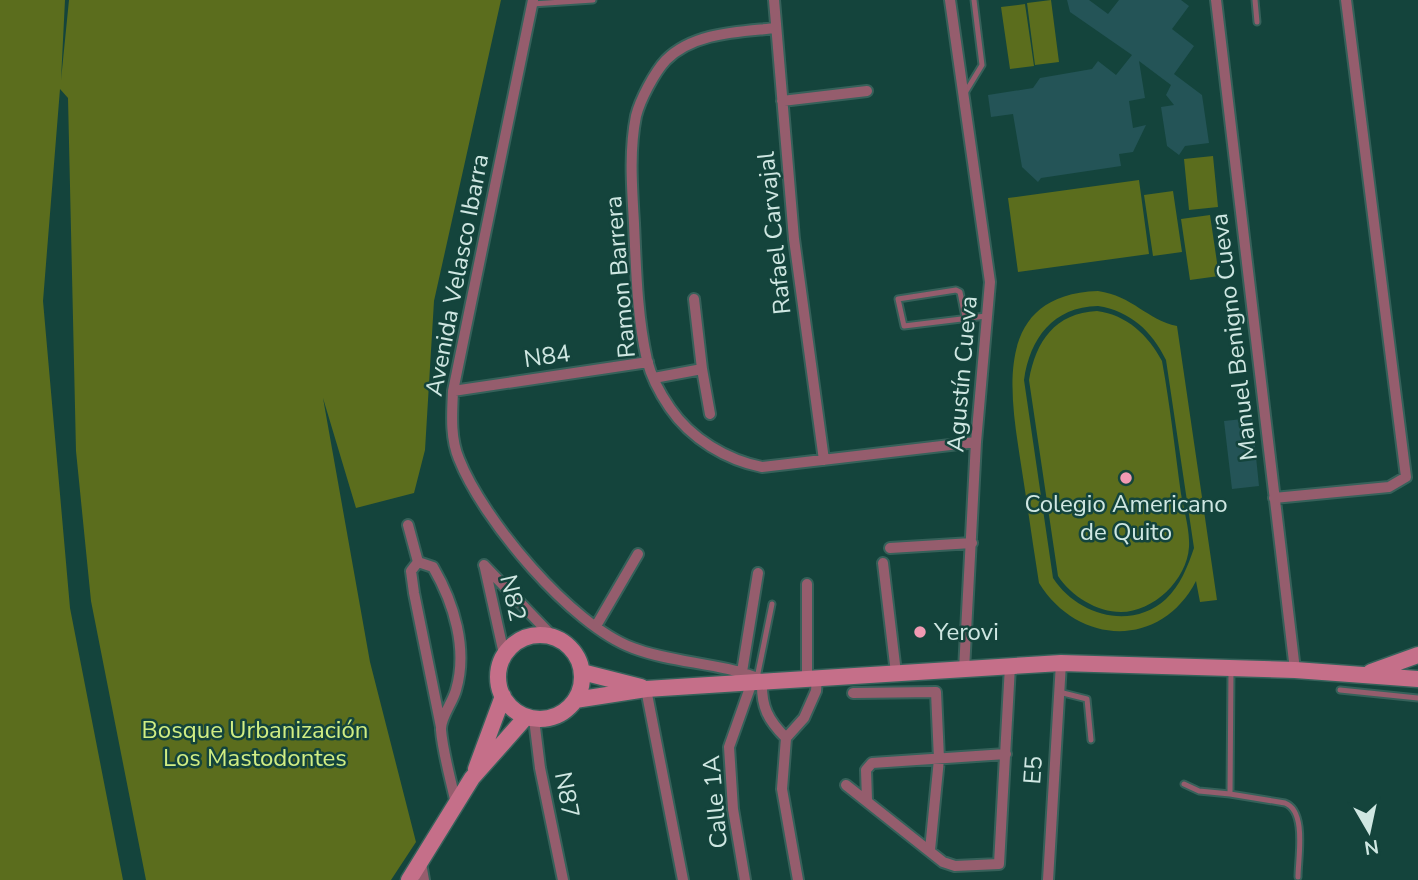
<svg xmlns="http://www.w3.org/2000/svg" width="1418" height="880" font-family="'Nunito Sans',sans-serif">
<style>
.green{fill:#5b6d1d;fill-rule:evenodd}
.building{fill:#245457}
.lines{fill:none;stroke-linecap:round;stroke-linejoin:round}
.lane-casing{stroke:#36615a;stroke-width:9}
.street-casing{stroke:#36615a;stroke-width:14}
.secondary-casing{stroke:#36615a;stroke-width:19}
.lane{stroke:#955d6d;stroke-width:5}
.street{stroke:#955d6d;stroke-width:10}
.secondary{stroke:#c56f89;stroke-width:16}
.poi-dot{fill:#f19ab3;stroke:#14443c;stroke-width:2.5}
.labels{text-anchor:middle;stroke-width:5;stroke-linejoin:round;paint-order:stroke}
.street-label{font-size:24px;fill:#cfe7e2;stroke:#14443c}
.poi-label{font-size:24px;fill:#cfe7e2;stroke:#14443c}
.park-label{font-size:24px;fill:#d1ed83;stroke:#14443c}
</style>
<rect width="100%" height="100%" fill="#14443c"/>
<path class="green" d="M0 0H65L61 80 69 0H501L434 301 425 450 414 493 356 508 323 398 370 662 416 842 391 880H146L91 601 76 451 68 98 60 89 43 301 70 608 123 880H0Z
M1051 0 1059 62 1035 65 1027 3Z
M1025 4 1034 66 1010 69 1001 7Z
M1213 156 1218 207 1189 210 1184 159Z
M1139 180 1149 254 1018 272 1008 198Z
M1173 191 1182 252 1153 256 1144 195Z
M1210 215 1219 276 1190 280 1181 219Z
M1098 291C1133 296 1147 320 1177 326L1217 600 1200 602 1196 581C1161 649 1078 646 1039 583 1033 546 1028 509 1022 471 1011 398 989 295 1098 291ZM1098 306C1130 311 1152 331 1166 360L1194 548C1188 566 1180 586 1166 599 1131 631 1077 615 1053 578L1024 380C1030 338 1053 307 1098 306Z
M1097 311C1127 315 1148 335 1162 361 1170 405 1175 450 1181 494 1184 510 1190 531 1189 547 1187 580 1153 612 1121 612 1097 612 1071 596 1058 576L1029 380C1036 341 1055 313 1097 311Z"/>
<path class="building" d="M1067 0H1089L1108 14 1119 0H1181L1189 6 1172 29 1194 46 1174 74 1202 95 1209 143 1185 146 1179 155 1167 146 1161 107 1174 105 1166 95 1171 85 1139 61 1145 98 1129 101 1133 128 1146 125 1133 152 1119 154 1121 166 1041 178 1038 182 1022 167 1013 114 991 117 988 95 1033 88 1040 78 1092 69 1098 61 1116 75 1132 55 1070 12Z
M1252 418 1259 486 1232 489 1224 421Z"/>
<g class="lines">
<defs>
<path id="lane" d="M1255 0 1257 22
M532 4 593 0
M965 93 982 65 974 0
M965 317 960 292 956 290 898 299 904 326 986 316
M757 678 772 604
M1340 690 1418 698
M1059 692 1087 699 1091 740
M1184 784 1199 791 1230 794 1231 670
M1230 794 1285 803C1307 811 1298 858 1298 877"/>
<path id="street" d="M533 0 453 391C452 413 450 438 459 459 483 520 571 625 633 648 675 664 721 662 762 680 761 707 768 720 786 738
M774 0 794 239 824 460
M950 0 990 282 976 442 964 670
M1216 0 1295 670
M776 28C739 32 694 32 666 60 654 73 640 100 636 116 629 151 632 188 634 223 636 268 637 316 647 360 651 376 661 395 670 408 691 439 727 460 762 467L976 442
M782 101 867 91
M702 369 710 414
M654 378 702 369 694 299
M453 391 648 362
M1274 498 1389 487 1406 477 1346 0
M408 525 418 562
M890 548 972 543
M418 562 433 567C454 603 468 649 456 690 453 702 440 718 441 730 443 754 451 780 456 804
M418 562 411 571 414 593 441 727
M883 563 896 673
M484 565 552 636
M485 568 504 654
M596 626 638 554
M742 672 758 573
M807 678V584
M646 689 683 880
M853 693 936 692 939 759 930 850
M534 719 540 768 563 880
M846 785 943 862 955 866 999 864 1010 666
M867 800 866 770 872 763 1006 754
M421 863 424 880
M745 880 733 809 729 747 752 682
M798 880 782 789 786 738 804 718 816 691 817 678
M1048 880 1061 663"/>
<path id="secondary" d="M498 677a42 42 0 1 1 84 0a42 42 0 1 1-84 0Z
M582 672 641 687
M1371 672 1418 655
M575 700 646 689 1061 663 1295 670 1418 679
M476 769 503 696
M409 880 472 778 526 717"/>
</defs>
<use href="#lane" class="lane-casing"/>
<use href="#street" class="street-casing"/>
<use href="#secondary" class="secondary-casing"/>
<use href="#lane" class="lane"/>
<use href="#street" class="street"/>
<use href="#secondary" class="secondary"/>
</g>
<g class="poi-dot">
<circle cx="1126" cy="478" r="7"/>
<circle cx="920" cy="632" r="7"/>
</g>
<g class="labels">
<g class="street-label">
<text transform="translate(774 233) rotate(-96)" y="8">Rafael Carvajal</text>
<text transform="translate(457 275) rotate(-79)" y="8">Avenida Velasco Ibarra</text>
<text transform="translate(620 277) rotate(-95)" y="8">Ramon Barrera</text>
<text transform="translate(1234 337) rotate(-97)" y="8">Manuel Benigno Cueva</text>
<text transform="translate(547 356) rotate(-8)" y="8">N84</text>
<text transform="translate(962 374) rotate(-85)" y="8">Agustín Cueva</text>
<text transform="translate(513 598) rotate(77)" y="8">N82</text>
<text transform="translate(1033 770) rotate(-86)" y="8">E5</text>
<text transform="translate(567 795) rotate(79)" y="8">N87</text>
<text transform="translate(715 802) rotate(-95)" y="8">Calle 1A</text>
</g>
<g class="poi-label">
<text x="1126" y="512">Colegio Americano<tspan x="1126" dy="28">de Quito</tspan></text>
<text x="934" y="640" text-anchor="start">Yerovi</text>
</g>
<g class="park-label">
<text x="255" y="738">Bosque Urbanización<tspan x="255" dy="28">Los Mastodontes</tspan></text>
</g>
</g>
<g transform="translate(1369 831) rotate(171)" stroke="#14443c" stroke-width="5" paint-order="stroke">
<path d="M0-5L12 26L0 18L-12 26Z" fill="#cfe7e2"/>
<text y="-10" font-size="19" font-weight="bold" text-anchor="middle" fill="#cfe7e2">N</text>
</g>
</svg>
